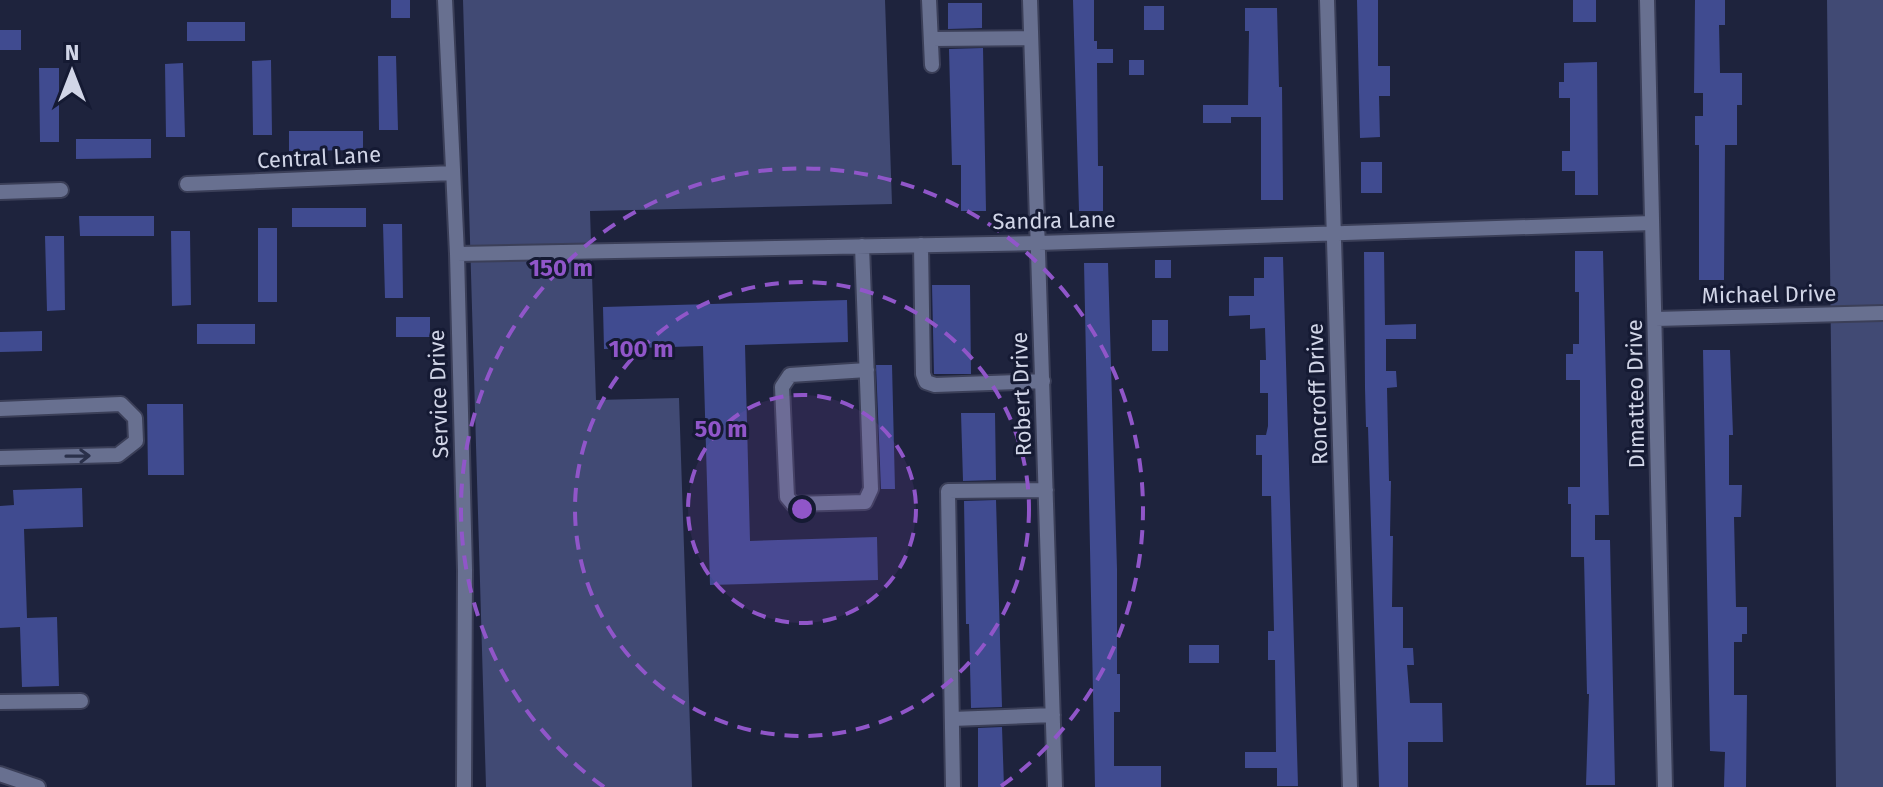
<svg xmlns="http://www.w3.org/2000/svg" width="1883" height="787" font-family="'Fira Sans',sans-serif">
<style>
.green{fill:#414a74}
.building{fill:#404b90}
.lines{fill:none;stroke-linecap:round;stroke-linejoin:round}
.minor-casing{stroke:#3b3f58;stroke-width:18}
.minor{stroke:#687090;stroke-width:14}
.oneway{stroke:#2a304a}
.ring{fill:none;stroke:#9056c9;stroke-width:4;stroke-dasharray:14 10}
.labels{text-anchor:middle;stroke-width:6;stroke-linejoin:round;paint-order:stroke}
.street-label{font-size:22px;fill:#d1d5e7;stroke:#151a33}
.centre{fill:#9056c9;stroke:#151a33;stroke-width:4}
.ring-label{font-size:24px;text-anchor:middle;font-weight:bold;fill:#9056c9;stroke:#151a33;stroke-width:6;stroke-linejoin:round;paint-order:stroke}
</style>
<rect width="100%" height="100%" fill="#1e233d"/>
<path class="green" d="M463 0H885L892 204 590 211 596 400 679 398 692 787H486Z
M1827 0H1883V787H1836Z"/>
<path class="building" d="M391 0H410V18H391Z
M1073 0H1094V41H1097V49H1113V63H1097L1098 166H1103V211H1079Z
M1357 0H1378V66H1390V96H1379L1380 137 1360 138Z
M1573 0H1596V22H1573Z
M1695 0H1725V25H1719L1720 73H1742V105H1737V145H1725L1724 280H1699V145H1695V116H1703V93H1694Z
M948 3H982V28L948 29Z
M1144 6H1164V30H1144Z
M1245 8H1277L1279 87H1282L1283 200H1261V117H1231V123H1203V105H1248L1249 31H1245Z
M187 22H245V41H187Z
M0 30H21V50H0Z
M983 48 986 211H961V165H952L949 49Z
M378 56H396L398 130H379Z
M271 60 272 135H253L252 61Z
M1129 60H1144V75H1129Z
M1597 62 1598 195H1575V171H1562V151H1570V98H1559V82H1564V63Z
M183 63 185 137H166L165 64Z
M39 68H59V142H40Z
M289 131H363V150L289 151Z
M76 139H151V158L76 159Z
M1361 162H1382V193H1361Z
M292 208H366V227H292Z
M79 216H154V236H80Z
M383 224H402L403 298H385Z
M258 228H277V302H258Z
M171 231H190L191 305 172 306Z
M45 236H64L65 310 47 311Z
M1575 251H1603L1609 515H1595V540H1610L1615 785H1586L1589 694H1587L1584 557H1571V504H1568V487H1580V380H1566V354H1573V344H1579V292H1575Z
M1364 252H1384L1385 325 1416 324V339H1386V371H1396L1397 387 1387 388 1389 481H1391L1390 536H1393L1392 607H1403V648H1413L1414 665H1407L1410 703H1442L1443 742H1408V787H1379L1368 427H1366L1365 388Z
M1264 257H1283L1298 786H1277V768H1245V752H1276L1275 660H1268V631H1274L1271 496H1262V455H1256V435H1266L1268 426V393H1260V360H1266L1265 328 1250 329V315L1229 316V296H1254V278H1264Z
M1155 260H1171V278H1155Z
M1084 263H1108L1117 569V674H1120V712H1114V766H1161V787H1095Z
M932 285H970L971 374H934Z
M847 300 848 342 745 345 750 541 877 537 878 580 710 585 703 346 604 349 603 307Z
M396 317H430V337H396Z
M1152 320H1168V351H1152Z
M197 324H255V344H197Z
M42 331V351L0 352V332Z
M1703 350H1730L1733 435H1729V485H1742L1741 517H1734L1736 607H1747V634H1742V642H1734V695H1747L1746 787H1724L1725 752 1710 751Z
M876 365H892L895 489H881Z
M147 404H183L184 475H148Z
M961 413H995L996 480 963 481Z
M82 488 83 527 24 529 27 618 57 617 59 686 22 687 20 627 0 628V506L14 505 13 490Z
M996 500 1002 707 971 708 969 624H966L964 501Z
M1189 645H1219V663H1189Z
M1002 727 1004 787H978V728Z"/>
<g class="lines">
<defs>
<path id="minor" d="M445 0 457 254 465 570 464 787
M929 0 932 65
M1030 0 1055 787
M1327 0 1350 787
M1647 0 1665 787
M931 39 1031 38
M187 184 453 173
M0 192 61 190
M921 245 923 374 926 382 935 385 1043 381
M862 246 871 489 865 502 793 504 787 497 782 387 790 375 867 370
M457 254 1039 243 1652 223
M1655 319 1883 313
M0 409 121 404 135 418 136 441 118 455 0 458
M0 702 81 701
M952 719 1053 715
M0 774 38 787
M953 787 948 491 1046 490"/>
</defs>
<use href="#minor" class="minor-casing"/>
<use href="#minor" class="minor"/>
</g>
<defs><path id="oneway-shaft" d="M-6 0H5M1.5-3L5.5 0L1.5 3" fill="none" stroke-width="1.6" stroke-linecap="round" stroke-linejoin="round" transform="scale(2)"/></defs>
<use class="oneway" href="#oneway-shaft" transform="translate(78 456) rotate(-1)"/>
<circle cx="802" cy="509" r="114" fill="#9056c9" fill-opacity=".12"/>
<g class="ring">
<circle cx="802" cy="509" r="114"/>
<circle cx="802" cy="509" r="227"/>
<path d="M604 787A341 341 0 1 1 1000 787"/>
</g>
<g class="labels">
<g class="street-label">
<text transform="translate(319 157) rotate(-3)" y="8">Central Lane</text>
<text transform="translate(1054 220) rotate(-1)" y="8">Sandra Lane</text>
<text transform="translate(1769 294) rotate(-1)" y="8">Michael Drive</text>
<text transform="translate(438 394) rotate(-92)" y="8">Service Drive</text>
<text transform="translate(1021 394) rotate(-92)" y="8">Robert Drive</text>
<text transform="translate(1317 394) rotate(-92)" y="8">Roncroff Drive</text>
<text transform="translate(1635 394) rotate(-91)" y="8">Dimatteo Drive</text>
</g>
</g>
<circle cx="802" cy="509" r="12" class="centre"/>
<g class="ring-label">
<text x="561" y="276">150 m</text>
<text x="641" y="357">100 m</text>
<text x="721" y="437">50 m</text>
</g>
<g transform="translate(72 72)" stroke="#151a33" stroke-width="6" paint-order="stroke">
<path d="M0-6L14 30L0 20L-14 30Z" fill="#d1d5e7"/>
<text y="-12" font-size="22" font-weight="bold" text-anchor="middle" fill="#d1d5e7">N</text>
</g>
</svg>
